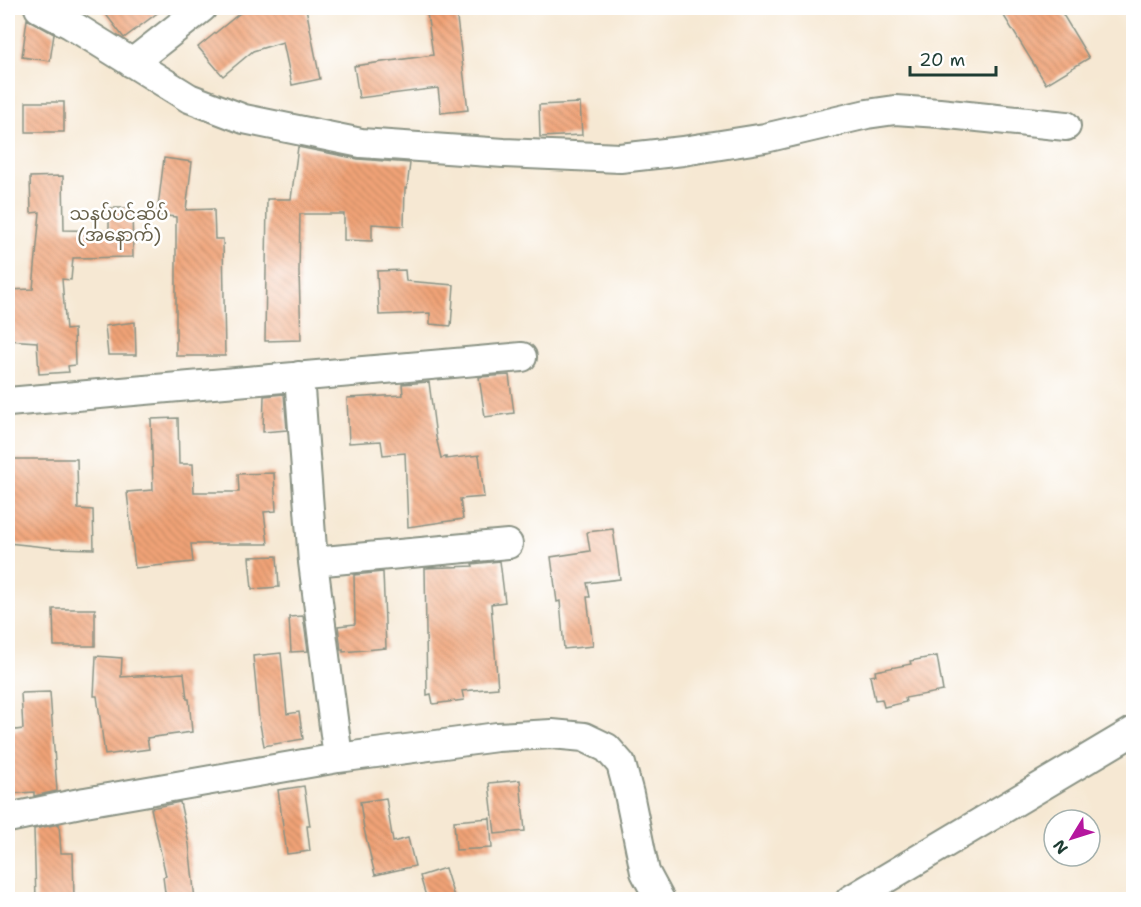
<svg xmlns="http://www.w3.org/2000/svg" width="1141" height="907" font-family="'Shantell Sans','Noto Sans Myanmar',sans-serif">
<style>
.building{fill:url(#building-back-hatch)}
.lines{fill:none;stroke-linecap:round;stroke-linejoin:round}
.minor-casing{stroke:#8a9284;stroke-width:32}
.minor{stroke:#fff;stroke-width:28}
.labels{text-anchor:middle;stroke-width:5;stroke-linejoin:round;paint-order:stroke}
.quarter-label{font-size:18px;fill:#68614b;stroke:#fff}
</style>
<defs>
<pattern id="building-back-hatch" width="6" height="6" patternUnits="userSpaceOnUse" patternTransform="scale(1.5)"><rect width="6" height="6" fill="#f1a377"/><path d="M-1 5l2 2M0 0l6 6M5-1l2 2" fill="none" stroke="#c38662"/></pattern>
</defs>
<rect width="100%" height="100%" fill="#fff"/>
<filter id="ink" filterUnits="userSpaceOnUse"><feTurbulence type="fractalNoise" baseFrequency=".0167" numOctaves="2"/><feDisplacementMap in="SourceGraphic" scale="12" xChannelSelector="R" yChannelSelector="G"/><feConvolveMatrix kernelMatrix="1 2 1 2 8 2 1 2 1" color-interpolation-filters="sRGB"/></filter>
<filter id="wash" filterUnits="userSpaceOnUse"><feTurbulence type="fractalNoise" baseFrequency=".008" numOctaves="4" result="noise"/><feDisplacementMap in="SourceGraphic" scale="24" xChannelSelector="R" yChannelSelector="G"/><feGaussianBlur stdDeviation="1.35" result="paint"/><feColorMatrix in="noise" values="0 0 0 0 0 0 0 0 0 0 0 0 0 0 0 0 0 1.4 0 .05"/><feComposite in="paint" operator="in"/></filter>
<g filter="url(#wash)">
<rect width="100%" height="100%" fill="#f6e8d3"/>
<g id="blocks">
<path class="building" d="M101 8H164L124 38Z
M251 8H306L320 79 292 85 283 42 253 51 223 76 198 47 245 9Z
M999 8H1059L1089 58 1046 84Z
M456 10 468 110 441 113 438 88 359 98 354 66 433 55 427 13Z
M27 19 54 34 50 61 22 57Z
M26 102H64V132H26Z
M580 103 582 135 540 137 539 105Z
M298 147 358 159 410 163 407 188H405L404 226 372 224V241L344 240V214H300L299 272 301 340 265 341 267 199H291Z
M164 158 192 162 186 210 214 209 215 239H223L225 356H176V217L157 215Z
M63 176 64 230 109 231V208H132L133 257 73 258 71 280 62 279 66 330 74 329 75 365 68 366 69 372 39 374 37 342 8 340V290L33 289 40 212 31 213 30 177Z
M405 270 406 281 454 285 451 326 430 324V313L379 315 377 271Z
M135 322 136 355H108L105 326Z
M509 375 514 413 485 417 479 377Z
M429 382 436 437 441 458 446 457V459L479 455 484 497 460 499 463 519 408 527 405 453 383 455 381 441 349 443 347 398 403 395 402 384Z
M284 394 287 430 263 432 264 396Z
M178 418 179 464H193L194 492H239L238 474 274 473 276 511 264 512 268 544H191L193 562 135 568 127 492 153 490 151 419Z
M8 459H77L78 509 93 510 94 549 55 548 8 543Z
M613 529 620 579 587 583 590 597H587L593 646 564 649 560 601 557 602 551 557 590 551 587 532Z
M277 556 279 587 252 589 249 557Z
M500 561 505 602 491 604 498 688 462 691 464 700 433 704 431 694 427 695 425 568 473 566 472 564Z
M383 572 386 648 343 652V649L341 650 338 626 355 624 354 575Z
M53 609H95V646H54Z
M303 616 308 651 291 652 289 617Z
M281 653 287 714 299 712 303 739 264 746 259 719 253 656Z
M96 656 122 658 121 677 184 673 187 699H189L192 732 147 738 149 749 105 755 97 696H94Z
M937 656 943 691 905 698 906 702 884 707 882 699 875 700 870 676 876 675 875 671 911 664 910 661Z
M50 692 57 791 34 796V792L8 794V731L23 729 21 693Z
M520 780 525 831 495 834 489 783Z
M304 786 310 826H307L310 851 287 854 278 790Z
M386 798 393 842 408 838 415 866 375 875 364 829 360 802Z
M180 802 189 844 195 900H166L163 877 166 876 151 808Z
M490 818 492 848 456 850 454 821Z
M59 824 61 853H73L74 900H36L34 829Z
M445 868 455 900H427L420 876Z"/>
</g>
</g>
<g filter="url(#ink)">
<use href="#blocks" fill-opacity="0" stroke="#8a9284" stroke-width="1.5"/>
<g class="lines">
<defs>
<path id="minor" d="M39 8 70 24 189 98 244 119 361 143 504 153 620 158 683 151 765 138 867 114 895 110 939 113 1066 126
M132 63 202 8
M299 376 313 562 338 758
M8 402 522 357
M313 562 508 544
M8 818 85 802 338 758 497 737 552 734 584 737 607 748 621 764 629 794 645 872 660 900
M850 900 1134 731"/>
</defs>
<use href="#minor" class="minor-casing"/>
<use href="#minor" class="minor"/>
</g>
</g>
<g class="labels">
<g class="quarter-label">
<text x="119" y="220">သနပ်ပင်ဆိပ်<tspan x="119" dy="21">(အနောက်)</tspan></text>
</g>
</g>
<rect width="1141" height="907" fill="none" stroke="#fff" stroke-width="30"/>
<g transform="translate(1072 838) rotate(232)"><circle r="28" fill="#ffffff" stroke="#a5b1ae" stroke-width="1.5"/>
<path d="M0-4.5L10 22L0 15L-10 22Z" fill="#b5179e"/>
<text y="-9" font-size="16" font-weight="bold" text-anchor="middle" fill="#1f3d34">N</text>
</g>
<path d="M910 66v9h86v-9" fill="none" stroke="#1f3d34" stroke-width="3"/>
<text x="919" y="66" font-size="18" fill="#1f3d34" stroke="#ffffff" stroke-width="4.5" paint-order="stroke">20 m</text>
</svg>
